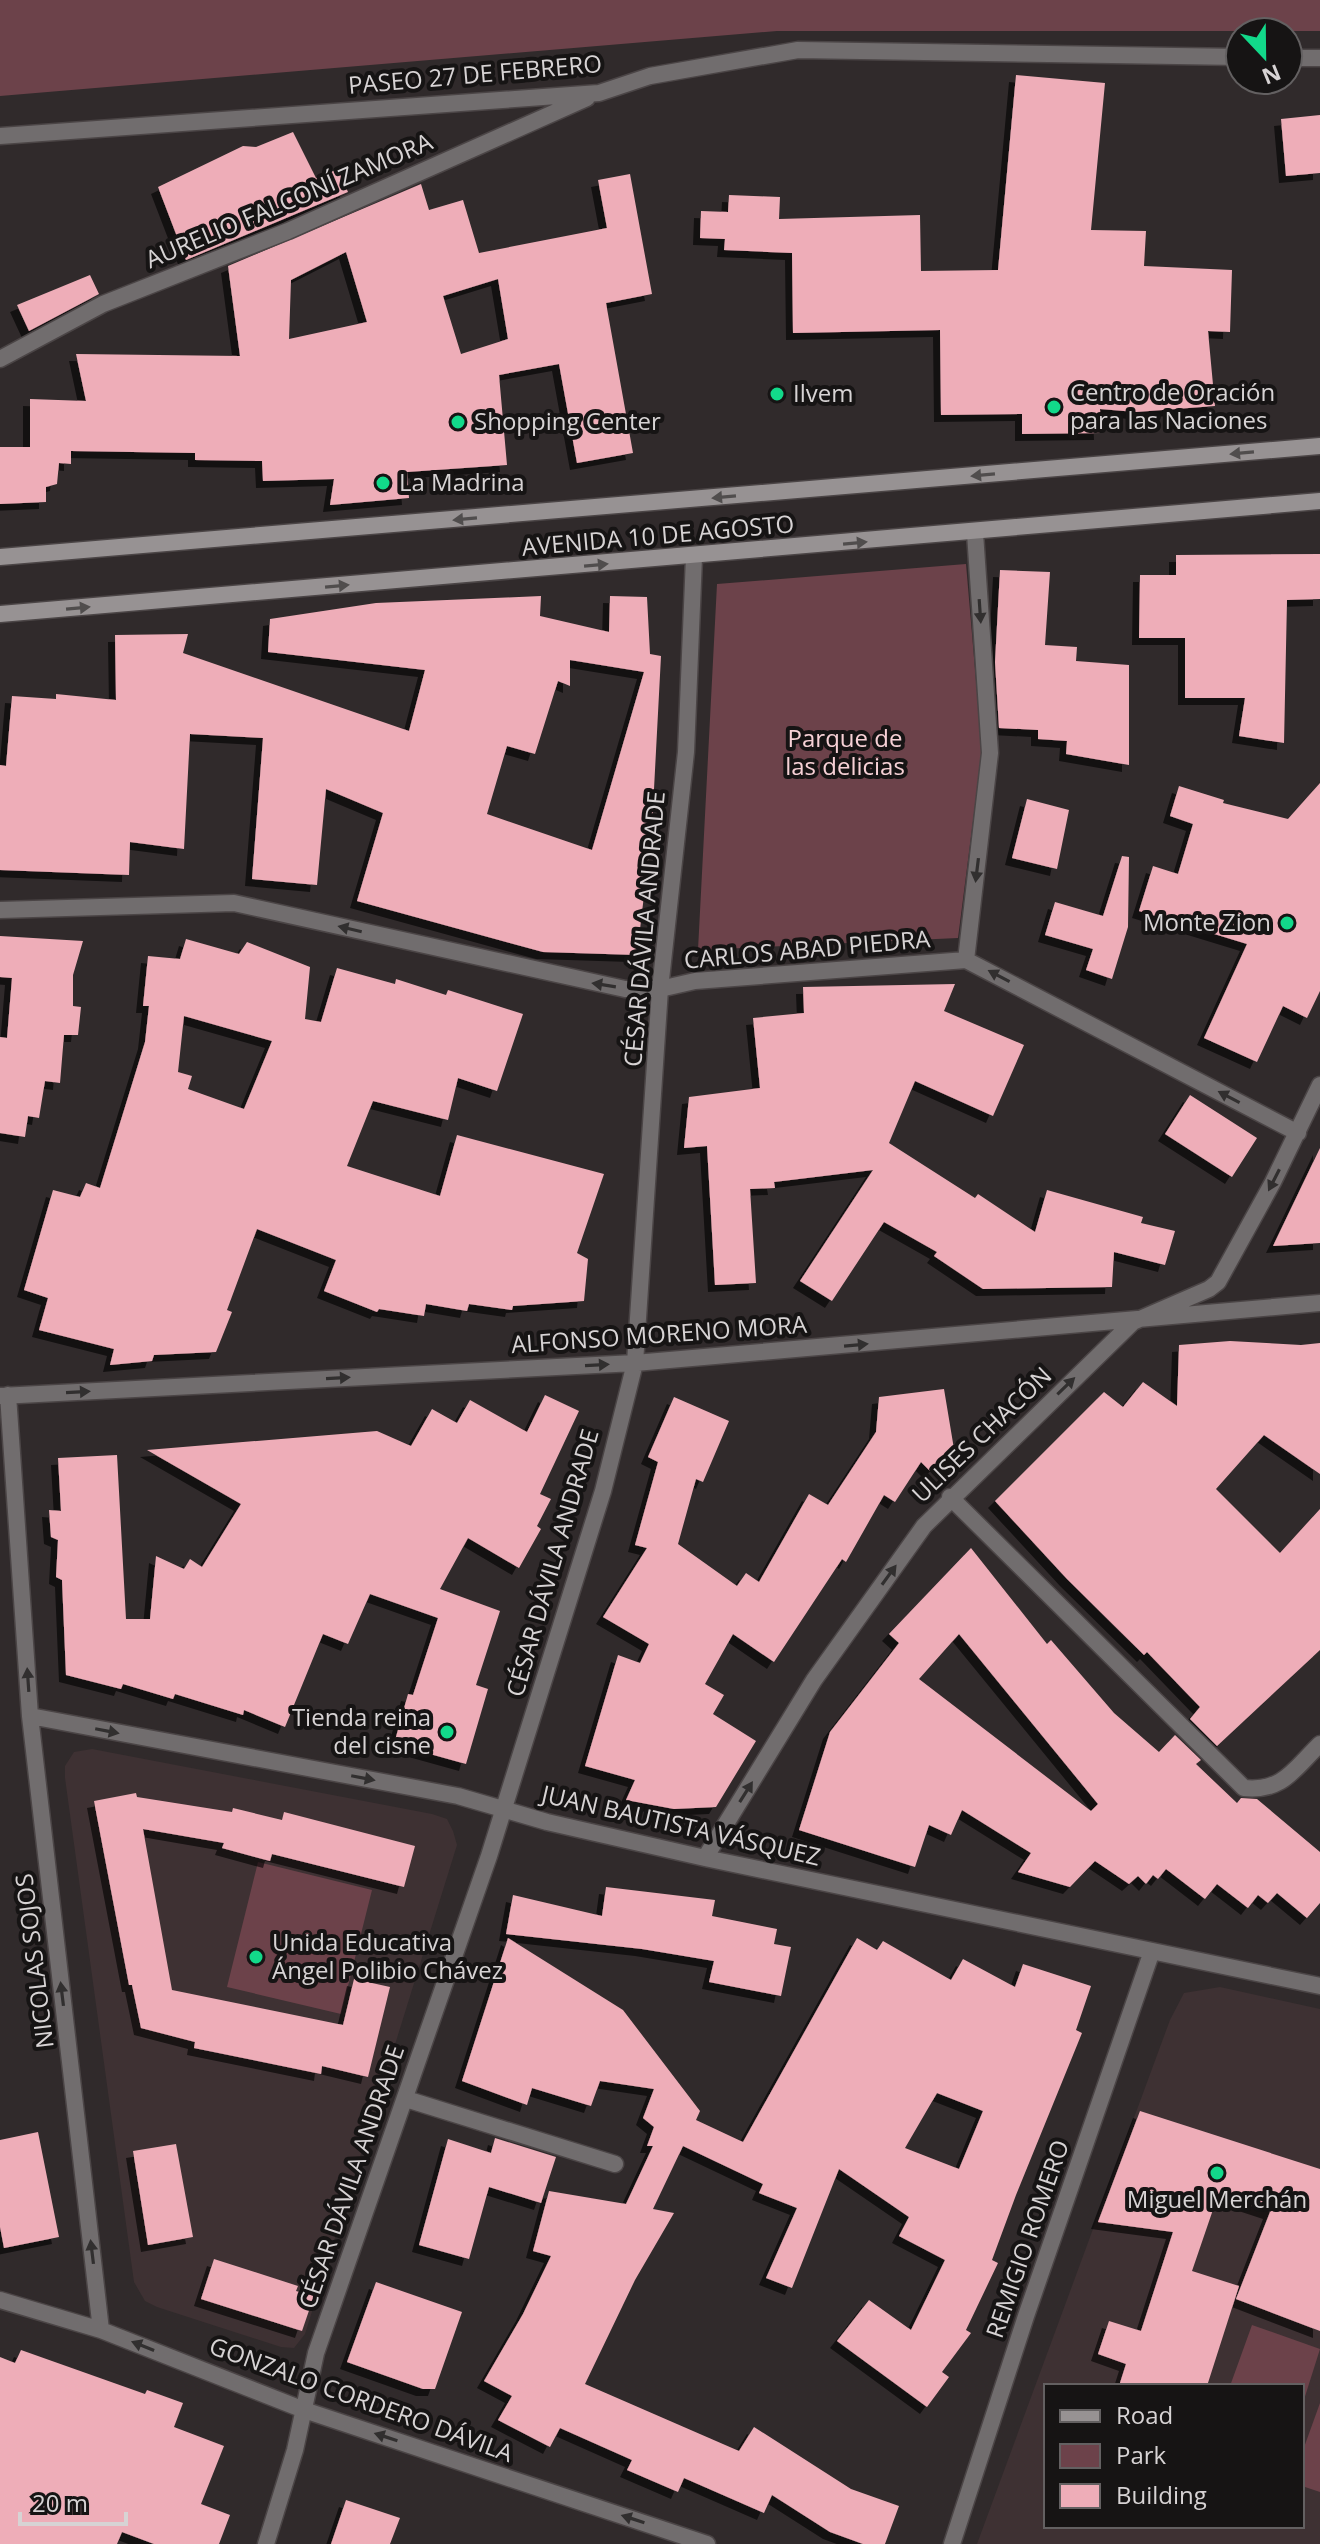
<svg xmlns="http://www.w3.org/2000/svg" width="1320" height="2544" font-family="'Open Sans',sans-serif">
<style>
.built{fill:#3e3133;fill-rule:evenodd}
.green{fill:#6c424a}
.building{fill:#eeadb8;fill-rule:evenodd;filter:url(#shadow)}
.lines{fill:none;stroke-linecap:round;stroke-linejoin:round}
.minor-casing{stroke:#4b4546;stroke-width:19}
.secondary-casing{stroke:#4b4546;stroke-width:19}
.minor{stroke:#716d6e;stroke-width:16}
.secondary{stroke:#979293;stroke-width:16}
.oneway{fill:#504d4d}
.oneway2{fill:#312f2f}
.poi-dot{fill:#12d98a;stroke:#161414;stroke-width:3}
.labels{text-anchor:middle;stroke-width:8;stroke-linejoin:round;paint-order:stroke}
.street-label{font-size:24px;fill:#d7d3d4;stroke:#161414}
.poi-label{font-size:24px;fill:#d7d3d4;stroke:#161414;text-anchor:start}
.park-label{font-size:24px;fill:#f7d1d6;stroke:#161414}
</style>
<defs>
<filter id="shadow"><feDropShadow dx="-7" dy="7" stdDeviation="0" flood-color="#0009"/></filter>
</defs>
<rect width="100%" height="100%" fill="#302a2b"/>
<path class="built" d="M92 1749 432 1814 447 1819 453 1831 457 1845 305 2334 294 2348 281 2347 157 2307 145 2301 134 2282 65 1778V1766L74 1752Z
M1220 1987 1320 2009V2544H977L1170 2020 1184 1993ZM1046 2386H1302V2526H1046Z"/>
<path class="green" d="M0 0H1320V31H777L0 96Z
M966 564 982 751 958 938 698 950 717 584Z
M258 1862 372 1890 341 2014 227 1987Z
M1252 2325 1320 2349 1302 2406V2386H1230Z
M1320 2403V2492L1302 2486V2453Z"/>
<path class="building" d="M1016 75 1105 83 1091 230 1146 231 1144 266 1232 270 1230 332 1208 331 1215 406 1136 412 1100 409 1101 433 1022 434V414L941 415 940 330 793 333 792 253 724 250 725 239 700 238 701 211 728 212 729 195 780 197 779 219 920 215 921 271 998 270Z
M1320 115V173L1286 176 1281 119Z
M293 132 316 178 338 169 348 192 186 260 158 187 243 146 256 147Z
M630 174 652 294 606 303 633 453 577 463 559 364 499 375 507 465 407 472 409 498 330 505 334 479 263 481 262 461 195 460V453L71 451V464L59 463 57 484 46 487V502L0 504V447H30V399L86 401 76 354 240 356 228 266 421 184 429 210 463 200 479 253 607 228 598 180ZM346 252 367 322 289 339 291 280ZM498 279 508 339 461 354 443 296Z
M90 275 99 294 29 331 17 305Z
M1320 554V599L1287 600 1284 743 1239 736 1245 698H1185V638H1139L1140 575H1176V555Z
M1000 570 1050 572 1045 645 1077 647 1076 661 1129 665V765L1066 754 1067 741 1038 739V730L999 728 995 662Z
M541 596 540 616 609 632 610 596 647 597 650 654 661 656 652 827 637 955 543 952 357 901 383 813 326 789 317 885 252 879 263 738 190 734 184 849 130 842 129 875 0 870V765L6 766 12 696 56 699V694L116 700 115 635 188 634 183 653 409 731 425 670 268 652 270 619 376 603ZM570 660 644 672 592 850 487 814 507 746 535 754 558 681 570 686Z
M1320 783V991L1307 1018 1283 1006 1257 1062 1204 1038 1247 944 1139 911 1153 866 1178 874 1193 824 1170 816 1179 786 1224 800 1223 803 1288 819Z
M1027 799 1069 810 1057 869 1012 858Z
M1122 856 1129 857 1128 927 1112 979 1086 970 1093 949 1045 935 1055 902 1103 916Z
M0 936 83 941 73 975V1006L81 1007 78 1035H64L60 1083 45 1081 39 1118 28 1116 25 1137 0 1133V1037L7 1038 12 978 0 977Z
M186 939 239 954 247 942 310 967 305 1019 321 1022 337 968 395 984 396 979 446 995 448 990 523 1014 497 1091 458 1078 448 1120 373 1101 347 1166 440 1196 457 1135 604 1174 577 1253 588 1259 584 1301 513 1306 512 1310 469 1304 467 1311 426 1304 424 1316 379 1309 377 1312 324 1291 336 1260 257 1229 227 1310 232 1312 216 1352 154 1355 152 1361 110 1365 114 1349 39 1330 48 1298 24 1290 53 1190 80 1197 86 1183 100 1188 145 1042 149 1006H143L148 956 180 959ZM184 1016 272 1041 244 1109 188 1089 192 1076 178 1072Z
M955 984 944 1011 1024 1045 993 1116 915 1081 889 1143 975 1198 978 1194 1035 1232 1047 1190 1143 1217 1141 1223 1175 1231 1165 1265 1114 1252 1112 1287 983 1289 934 1256 937 1252 884 1222 832 1301 800 1281 873 1170 774 1182 775 1188 750 1189 756 1283 715 1285 707 1146 684 1148 689 1097 760 1088 753 1018 804 1013 803 987Z
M1190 1095 1257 1138 1232 1177 1165 1134Z
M1320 1148V1243L1273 1246Z
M1230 1341 1301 1345 1320 1343V1474L1264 1435 1216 1489 1280 1553 1320 1509V1650L1217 1746 1190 1719 1200 1707 1147 1652 1144 1655 1067 1579 995 1501 1104 1392 1123 1407 1143 1382 1177 1406 1179 1345Z
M944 1389 954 1449 930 1471 921 1462 895 1502 884 1495 846 1562 842 1559 774 1662 733 1634 705 1684 724 1695 713 1714 756 1741 716 1807 674 1809 626 1800 635 1780 585 1766 618 1655 640 1663 649 1644 603 1617 647 1548 635 1545 658 1462 648 1457 674 1397 729 1421 703 1482 696 1479 678 1544 737 1586 746 1573 759 1582 809 1494 828 1505 876 1432 879 1397Z
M545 1395 579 1411 540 1494 551 1499 537 1526 541 1529 519 1568 468 1538 440 1589 500 1611 476 1685 488 1689 466 1764 394 1744 408 1694 413 1695 438 1618 370 1594 348 1644 323 1634 285 1727 244 1710 243 1715 175 1694 173 1699 123 1684 121 1689 66 1675 62 1580 56 1577 58 1540 51 1537 49 1510 61 1511 58 1458 117 1455 126 1619H150L156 1556 184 1569 190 1559 202 1567 241 1504 147 1450 377 1431 411 1446 432 1409 457 1423 470 1400 527 1432Z
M971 1548 1047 1644 1051 1640 1114 1713 1159 1752 1175 1735 1201 1760 1196 1764 1237 1803 1241 1798 1257 1799 1320 1852V1903L1307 1918 1277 1893 1268 1903 1258 1895 1248 1908 1217 1884 1205 1899 1166 1869 1158 1879 1153 1875 1146 1884 1138 1876 1129 1884 1095 1861 1070 1887 1018 1872 1031 1853 962 1810 951 1835 929 1825 915 1867 799 1830 830 1732 899 1643 889 1634ZM959 1634 1098 1804 1091 1811 919 1679Z
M136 1793 137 1797 232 1812 233 1808 282 1820 284 1812 415 1846 404 1887 272 1854 270 1861 222 1848 224 1843 143 1829 172 1990 343 2025 354 1979 390 1987 368 2077 322 2066 321 2074 194 2048 195 2042 141 2028 132 1985H129L94 1801Z
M606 1887 715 1900 712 1916 777 1929 774 1944 791 1947 781 1996 709 1982 714 1961 642 1949 506 1934 513 1895 602 1916Z
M508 1938 623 2010 700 2111 696 2120 743 2142 857 1938 877 1950 883 1941 951 1980 963 1959 1015 1987 1023 1964 1091 1986 1076 2030 1082 2033 1016 2195 992 2260 998 2263 966 2330 971 2333 942 2372 949 2377 927 2407 837 2341 869 2300 911 2330 945 2260 899 2236 909 2217 839 2169 792 2288 766 2278 797 2208 759 2193 763 2184 683 2146 653 2209 674 2213 635 2280 585 2384 739 2451 754 2427 851 2489 899 2506 885 2544H863L830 2532 772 2495 764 2513 684 2478 678 2492 627 2470 632 2460 560 2428 550 2447 498 2420 512 2396 484 2381 523 2314 551 2256 533 2251 549 2191 626 2204 653 2146H647L654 2127 643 2118 654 2089 600 2081 591 2106 532 2088 527 2105 462 2081ZM937 2093 983 2111 959 2169 905 2148Z
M1140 2111 1320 2169V2331L1236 2299 1270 2212 1218 2195 1192 2271 1239 2286 1207 2386H1119L1126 2364 1098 2354 1109 2321 1141 2331 1173 2232 1098 2222Z
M38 2132 59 2237 4 2248 0 2227V2140Z
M495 2138 556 2157 541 2203 489 2187 469 2259 419 2245 448 2139 491 2153Z
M176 2144 193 2237 148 2245 133 2151Z
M214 2259 298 2286 296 2291 314 2296 302 2331 201 2299Z
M376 2282 462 2312 435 2389H423L347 2362Z
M21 2350 145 2394 147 2390 183 2403 174 2427 224 2446 201 2504 230 2515 219 2544H154L122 2532 117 2544H0V2357L15 2363Z
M346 2500 400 2518 390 2544H331Z"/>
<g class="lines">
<defs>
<path id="minor" d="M1288 58H1320
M0 136 599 93 650 76 798 50 1240 57
M0 359 103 304 288 231 587 98
M0 910 234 903 625 989H660L695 981 966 960 1298 1133
M966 960 990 753 975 533
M8 1395 30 1716 101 2330
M0 1396 635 1363 1320 1303
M950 1497 1244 1788C1283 1792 1294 1769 1320 1744
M30 1716 458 1796 547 1822 705 1858 1320 1986
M705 1858 814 1680 924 1526 1133 1322 1209 1289 1218 1282 1273 1182 1320 1085
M406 2099 615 2164
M0 2300 101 2330 304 2410 707 2544
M266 2544 295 2450 316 2353 489 1856 603 1491 635 1363 660 989 686 752 694 557
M952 2544 1026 2316 1152 1951"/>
<path id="secondary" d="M0 557 1320 446
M0 614 1320 501"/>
</defs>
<use href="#minor" class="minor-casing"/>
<use href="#secondary" class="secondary-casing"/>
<use href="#minor" class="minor"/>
<use href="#secondary" class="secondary"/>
</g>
<defs><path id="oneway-solid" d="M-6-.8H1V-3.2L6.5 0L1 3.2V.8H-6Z" transform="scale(2)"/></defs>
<g class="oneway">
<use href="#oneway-solid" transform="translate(1242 453) rotate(175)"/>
<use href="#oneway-solid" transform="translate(983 475) rotate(175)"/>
<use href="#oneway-solid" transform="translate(724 497) rotate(175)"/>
<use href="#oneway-solid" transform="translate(465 519) rotate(175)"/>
<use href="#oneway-solid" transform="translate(855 543) rotate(-5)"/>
<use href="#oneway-solid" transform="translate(596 565) rotate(-5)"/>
<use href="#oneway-solid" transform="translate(337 586) rotate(-5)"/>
<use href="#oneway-solid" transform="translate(78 608) rotate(-5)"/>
</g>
<g class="oneway2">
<use href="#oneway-solid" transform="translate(980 611) rotate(86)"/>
<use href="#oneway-solid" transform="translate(977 870) rotate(97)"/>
<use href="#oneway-solid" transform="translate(350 929) rotate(-167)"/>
<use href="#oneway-solid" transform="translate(999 976) rotate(-152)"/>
<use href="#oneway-solid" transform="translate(604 985) rotate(-171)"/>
<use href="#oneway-solid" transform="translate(1229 1097) rotate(-152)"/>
<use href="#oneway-solid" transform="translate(1274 1180) rotate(117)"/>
<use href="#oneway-solid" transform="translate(856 1345) rotate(-5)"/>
<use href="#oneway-solid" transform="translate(597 1365) rotate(-3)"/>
<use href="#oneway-solid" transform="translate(338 1378) rotate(-3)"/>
<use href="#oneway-solid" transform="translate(1066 1386) rotate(-44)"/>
<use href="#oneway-solid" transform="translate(78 1392) rotate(-3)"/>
<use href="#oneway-solid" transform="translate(889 1575) rotate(-54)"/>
<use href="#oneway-solid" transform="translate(28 1680) rotate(-94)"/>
<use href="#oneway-solid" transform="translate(107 1731) rotate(11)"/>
<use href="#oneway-solid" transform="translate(363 1778) rotate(11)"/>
<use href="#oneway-solid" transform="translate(746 1792) rotate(-58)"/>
<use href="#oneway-solid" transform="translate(62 1994) rotate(-97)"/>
<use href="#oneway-solid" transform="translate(92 2252) rotate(-97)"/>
<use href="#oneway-solid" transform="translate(143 2346) rotate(-158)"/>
<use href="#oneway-solid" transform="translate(386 2437) rotate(-162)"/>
<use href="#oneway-solid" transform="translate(633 2519) rotate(-162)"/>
</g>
<g class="poi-dot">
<circle cx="777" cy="394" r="8"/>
<circle cx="1054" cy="407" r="8"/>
<circle cx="458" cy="422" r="8"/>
<circle cx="383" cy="483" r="8"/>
<circle cx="1287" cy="923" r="8"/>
<circle cx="447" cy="1732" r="8"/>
<circle cx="256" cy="1957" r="8"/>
<circle cx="1217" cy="2173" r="8"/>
</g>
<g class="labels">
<g class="street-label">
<text transform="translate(475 75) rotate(-5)" y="8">PASEO 27 DE FEBRERO</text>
<text transform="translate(289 201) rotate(-23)" y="8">AURELIO FALCONÍ ZAMORA</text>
<text transform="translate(658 536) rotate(-5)" y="8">AVENIDA 10 DE AGOSTO</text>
<text transform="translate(645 929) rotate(-85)" y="8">CÉSAR DÁVILA ANDRADE</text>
<text transform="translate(807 950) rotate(-5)" y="8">CARLOS ABAD PIEDRA</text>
<text transform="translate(659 1335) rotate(-4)" y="8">ALFONSO MORENO MORA</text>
<text transform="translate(982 1435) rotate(-44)" y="8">ULISES CHACÓN</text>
<text transform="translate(553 1563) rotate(-74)" y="8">CÉSAR DÁVILA ANDRADE</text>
<text transform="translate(681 1826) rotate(13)" y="8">JUAN BAUTISTA VÁSQUEZ</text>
<text transform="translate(35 1961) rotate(-97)" y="8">NICOLAS SOJOS</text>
<text transform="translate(352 2177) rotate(-71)" y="8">CÉSAR DÁVILA ANDRADE</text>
<text transform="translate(1028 2239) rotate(-71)" y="8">REMIGIO ROMERO</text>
<text transform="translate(361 2400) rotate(20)" y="8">GONZALO CORDERO DÁVILA</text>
</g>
<g class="poi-label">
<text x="1070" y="401">Centro de Oración<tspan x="1070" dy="28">para las Naciones</tspan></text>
<text x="793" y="402">Ilvem</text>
<text x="474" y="430">Shopping Center</text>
<text x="399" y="491">La Madrina</text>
<text x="1271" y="931" text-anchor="end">Monte Zion</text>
<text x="431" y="1726" text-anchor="end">Tienda reina<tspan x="431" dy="28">del cisne</tspan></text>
<text x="272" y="1951">Unida Educativa<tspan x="272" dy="28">Ángel Polibio Chávez</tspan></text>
<text x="1217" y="2208" text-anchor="middle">Miguel Merchán</text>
</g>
<g class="park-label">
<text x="845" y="747">Parque de<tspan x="845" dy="28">las delicias</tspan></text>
</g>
</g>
<rect x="1044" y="2384" width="260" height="144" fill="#161414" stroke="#636061" stroke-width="2"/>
<rect x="1060" y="2410" width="40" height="12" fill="#979293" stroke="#636061" stroke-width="2"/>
<text x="1116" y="2424" font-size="24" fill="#d7d3d4">Road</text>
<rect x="1060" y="2444" width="40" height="24" fill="#6c424a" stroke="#636061" stroke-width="2"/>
<text x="1116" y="2464" font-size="24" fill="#d7d3d4">Park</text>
<rect x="1060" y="2484" width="40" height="24" fill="#eeadb8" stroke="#636061" stroke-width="2"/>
<text x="1116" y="2504" font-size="24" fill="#d7d3d4">Building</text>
<g transform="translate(1264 56) rotate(158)"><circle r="38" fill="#161414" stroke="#636061" stroke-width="2"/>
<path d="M0-6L14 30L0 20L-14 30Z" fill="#12d98a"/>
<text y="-12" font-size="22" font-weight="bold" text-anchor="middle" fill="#d7d3d4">N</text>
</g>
<path d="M20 2512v12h106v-12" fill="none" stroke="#d7d3d4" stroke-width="4"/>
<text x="32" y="2512" font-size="24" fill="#d7d3d4" stroke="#161414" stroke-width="6" paint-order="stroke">20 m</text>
</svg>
